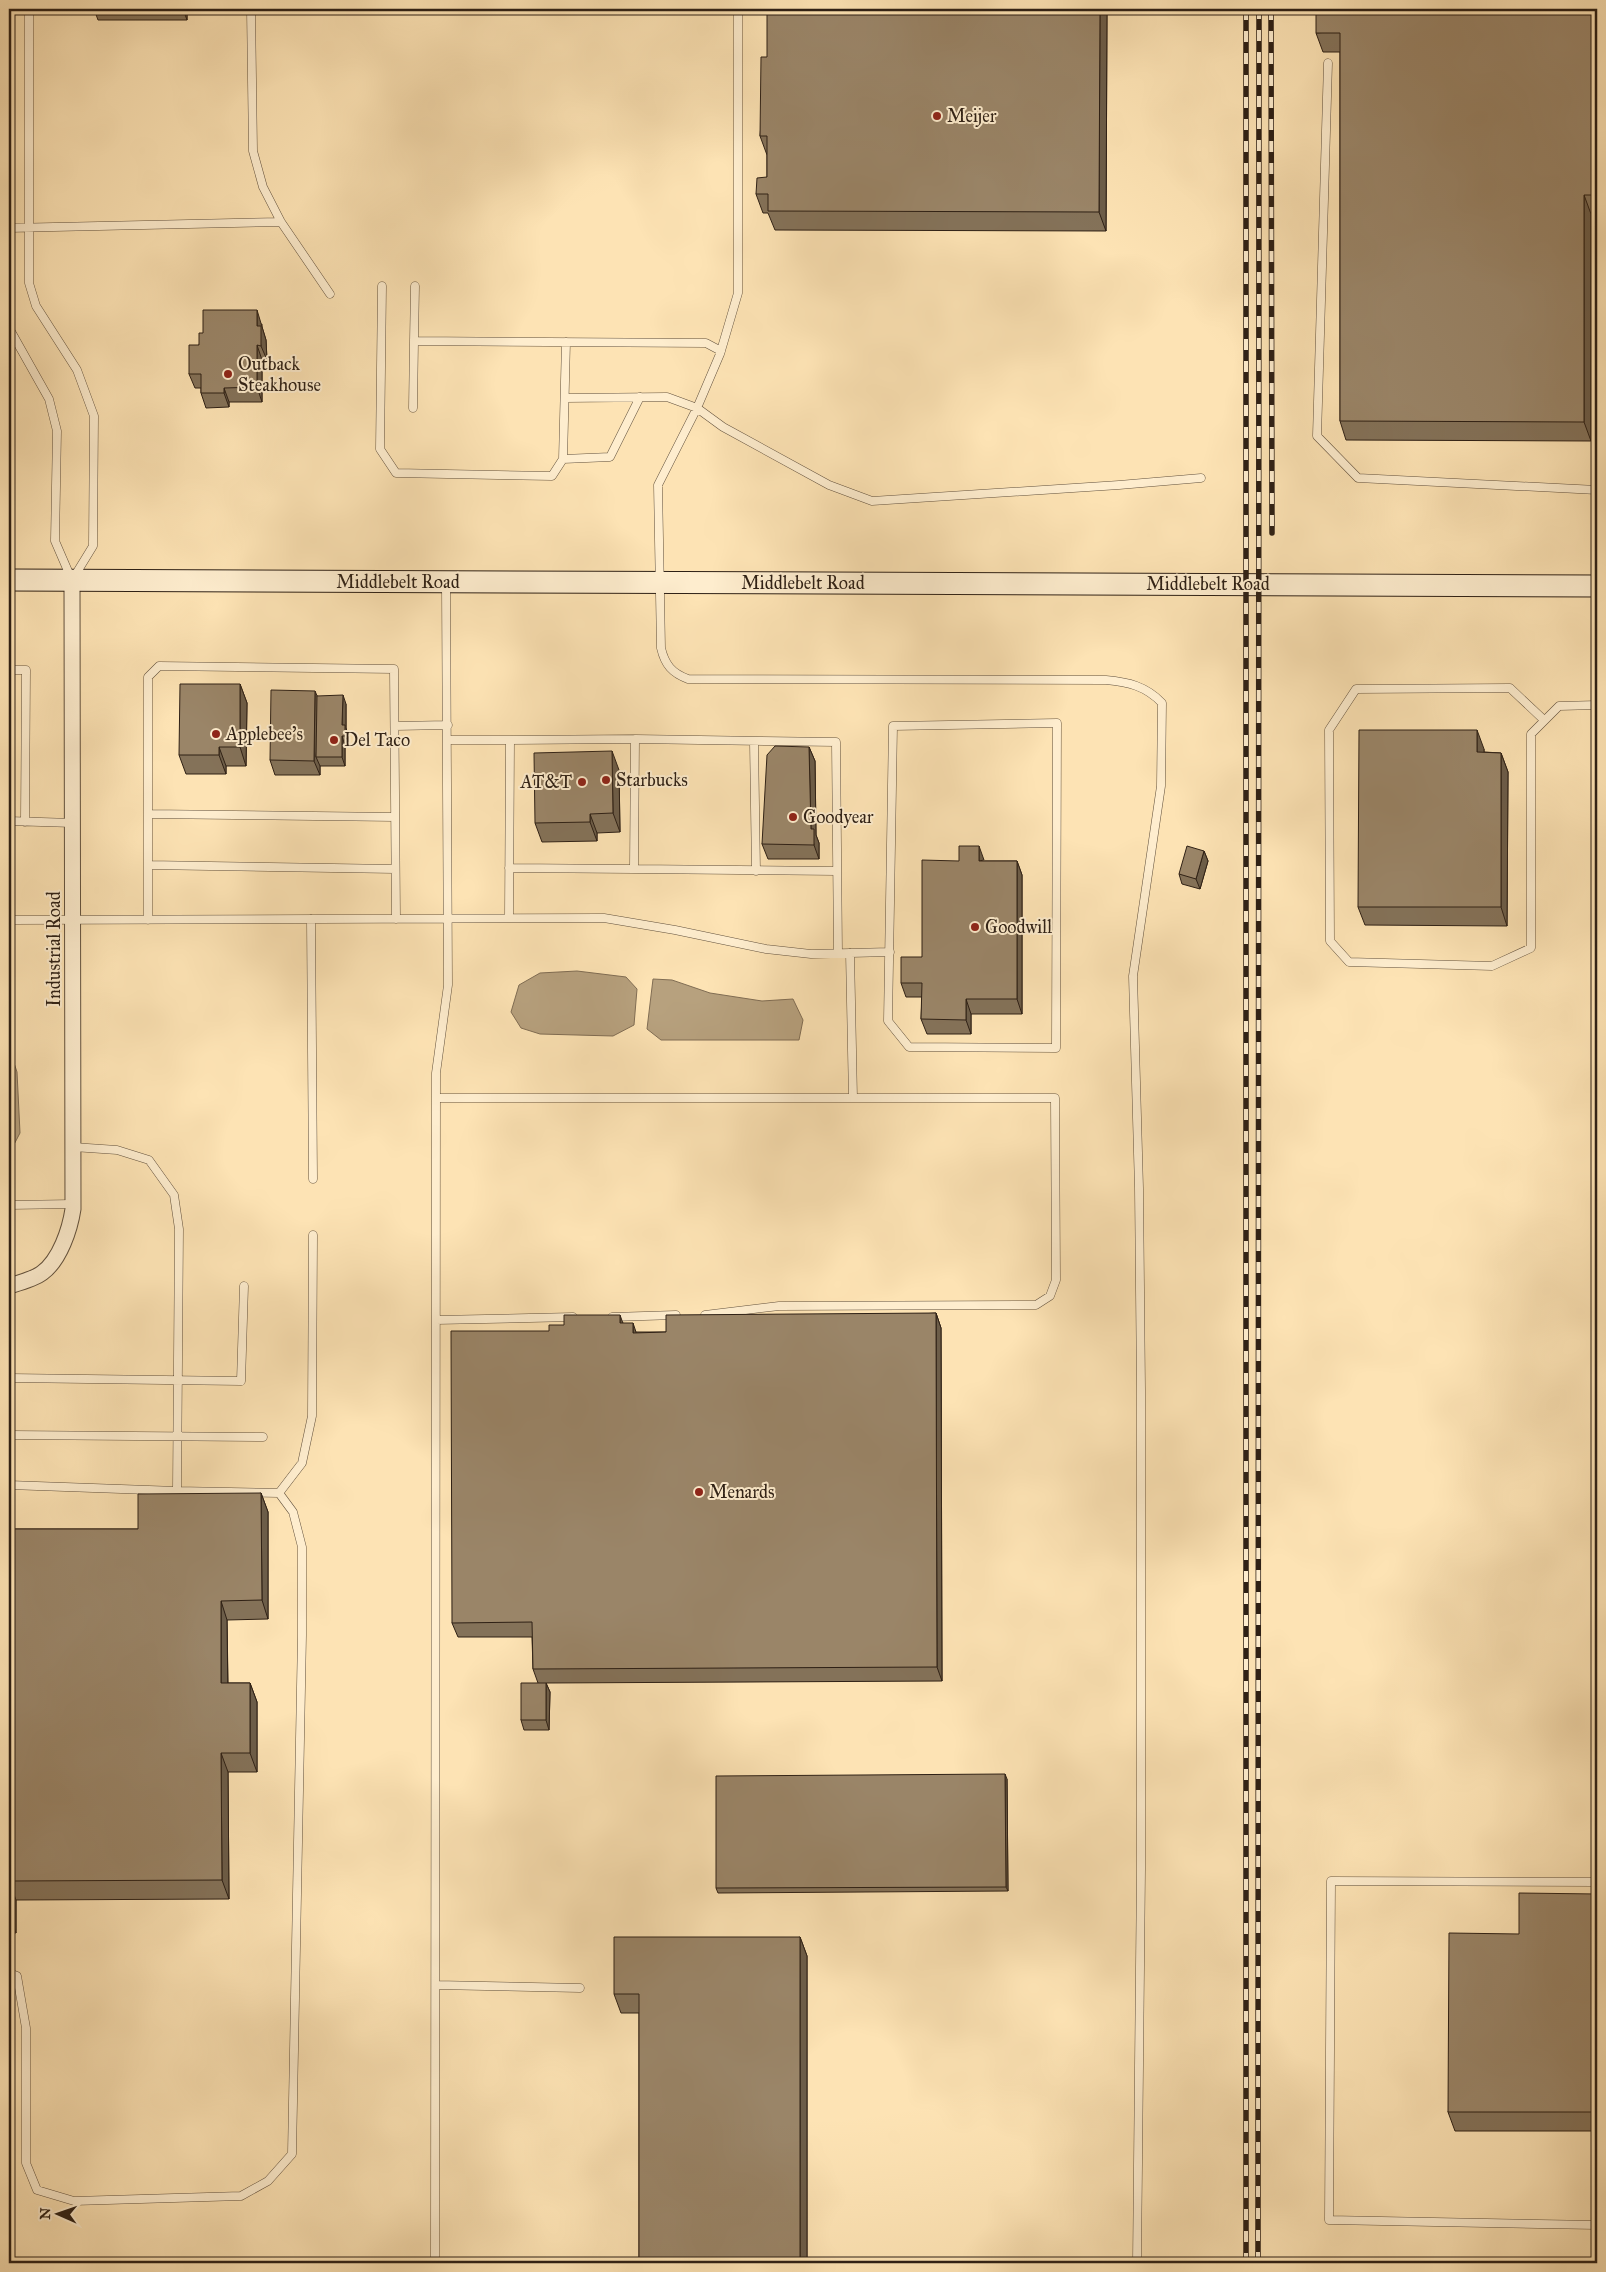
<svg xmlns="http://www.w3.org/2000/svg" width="1606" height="2272" font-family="'IM FELL Great Primer',serif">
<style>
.water{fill:#b7a17e;stroke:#806d54}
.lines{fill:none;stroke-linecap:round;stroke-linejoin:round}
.service-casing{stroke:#62513d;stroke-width:9}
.minor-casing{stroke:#62513d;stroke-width:17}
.secondary-casing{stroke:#2e2015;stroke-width:23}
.service{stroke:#feedce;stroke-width:8}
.minor{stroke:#feedce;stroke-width:15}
.secondary{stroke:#feedce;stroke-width:21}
.rail-casing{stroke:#2e2015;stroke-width:5.5}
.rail{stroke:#feedce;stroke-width:4;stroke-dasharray:11;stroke-linecap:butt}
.wall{fill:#847259;stroke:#2e2015}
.shaded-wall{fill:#6c5d49;stroke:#2e2015}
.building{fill:#9a8568;stroke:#2e2015}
.poi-dot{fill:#8f2418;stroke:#feedce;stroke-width:2}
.labels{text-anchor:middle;stroke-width:4;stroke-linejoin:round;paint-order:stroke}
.poi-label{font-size:18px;fill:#2e2015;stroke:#feedce;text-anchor:start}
.street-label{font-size:18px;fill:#2e2015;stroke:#feedce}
</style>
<rect width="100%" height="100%" fill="#fde3b4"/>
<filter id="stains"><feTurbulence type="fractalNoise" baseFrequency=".004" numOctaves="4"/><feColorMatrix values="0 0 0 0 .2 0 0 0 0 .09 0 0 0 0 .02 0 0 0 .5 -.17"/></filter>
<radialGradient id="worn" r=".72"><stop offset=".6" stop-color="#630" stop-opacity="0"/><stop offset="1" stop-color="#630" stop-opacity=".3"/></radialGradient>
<path class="water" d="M577 971 626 977 637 989 634 1025 613 1036 540 1034 521 1028 511 1012 519 985 540 973Z
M653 979 672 980 710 993 762 1001 793 999 803 1020 799 1040H661L647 1029Z
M9 1053 11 1054 17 1072 20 1133 9 1154Z"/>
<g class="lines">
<defs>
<path id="service" d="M29 9V283L36 306 77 370 94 416 93 546 74 577
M251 9 253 151 263 187 281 222 330 294
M738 9V293L720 354 697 408 658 485 661 648C665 665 672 673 688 679L1106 680C1128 682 1146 686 1162 703L1161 786 1133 976 1139 1188 1141 1390V1869L1137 2263
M1328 63 1317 436 1358 478 1597 490
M9 228 281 222
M382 286 380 449 396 473 552 476 563 459 566 342
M415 286 414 341 706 343 721 351
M9 328 49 399 57 431 55 541 71 578
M565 398 667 397 697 408 723 427 829 485 872 501 1119 485 1201 478
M413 408 414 341
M563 459 610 457 640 397
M9 670H26L25 822
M1544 720 1510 688 1356 689 1329 730 1330 941 1349 962 1492 966 1531 948V734L1559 706 1597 705
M1057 723 1056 1048 909 1047 888 1021 893 726Z
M395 726 448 725
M635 739 836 742 838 953
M447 740H510L509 918
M754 742 756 871
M148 814 395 817
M9 821 73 823
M148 865 395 869
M509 868 634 869 635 739 510 740
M634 869 837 871
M311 919 313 1179
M9 920 604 918 675 930 766 949 811 954 890 952
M148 920V677L159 666 394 669 396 919
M850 953 853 1098
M436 1098H1055L1056 1280 1050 1296 1036 1305 779 1306 705 1315
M9 1205 73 1204
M612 1317 676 1315
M436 1320 573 1317
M10 1378 241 1381 244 1286
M11 1435 263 1437
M9 1485 177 1491
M279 1493 302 1463 312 1416 313 1235
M1597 1882 1331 1881 1329 2220 1597 2225
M9 1973 17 1976 26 2028V2163L37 2190 74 2201 241 2196 268 2181 292 2154 302 1635V1547L293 1512 279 1493 177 1491 179 1229 174 1195 149 1160 117 1150 73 1147
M436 1985 580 1988
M435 2263 436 1073 448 985 446 583"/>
<path id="minor" d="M9 1286C19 1283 34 1279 42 1273 60 1260 70 1229 73 1209L72 581"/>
<path id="secondary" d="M9 580 1597 586"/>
</defs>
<use href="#service" class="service-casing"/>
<use href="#minor" class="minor-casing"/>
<use href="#secondary" class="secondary-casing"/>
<use href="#service" class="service"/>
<use href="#minor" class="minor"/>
<use href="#secondary" class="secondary"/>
<defs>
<path id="rail" d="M1246 9V2263
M1271 9 1272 533
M1258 2263 1259 9"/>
</defs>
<use href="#rail" class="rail-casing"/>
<use href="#rail" class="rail"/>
</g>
<path class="wall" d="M94 9H187V20H98Z
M1107 9 1106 231 775 230 768 213H763L756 194 767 177V155L760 136 767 57Z
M1597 9V214H1591V441L1346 440 1340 421V52H1323L1316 33Z
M262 324V327L266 340 267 360H262V402H229V407L206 408 201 393V388H195L189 374 203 333Z
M240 684 247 703 246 766H226V774H186L179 755Z
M317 696 346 704V728L348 735V746H345V766H320V775H275L270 760Z
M9 699 11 705V754H9Z
M809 747 815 761 816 835 819 843V859H768L762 844Z
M1484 749V752L1501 753 1508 772 1507 926 1365 925 1358 907Z
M619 770 620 832 597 833V841L542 842 535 823Z
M1204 851 1208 861 1200 889 1182 884 1179 874Z
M984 861H1017L1022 875V1014H971V1034H927L921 1019 922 997H906L901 983 922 957Z
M936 1313 941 1328 942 1681 546 1683 550 1692 549 1730H524L521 1720 538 1683 533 1669 532 1637H458L452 1623 623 1323 636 1332H666Z
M261 1493 268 1512V1619L227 1620 228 1683H250L257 1702V1772H228L229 1899 16 1900V1933H9V1529H138Z
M1007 1779 1008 1891 718 1893 716 1888Z
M1597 1894V2131H1455L1448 2112 1519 1934Z
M800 1937 807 1956V2263H639V2013H621L614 1994Z"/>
<path class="shaded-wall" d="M183 9H187V20Z
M1100 9H1107L1106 231 1099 212Z
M1584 195 1591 214V441L1584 422Z
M257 310 266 340 267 360 261 346 257 326Z
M257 345 262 360V402L257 387Z
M224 388 229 402V407L224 393Z
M240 684 247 703 246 766 240 747Z
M315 691 321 705 316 757 320 766V775L314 761Z
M343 695 346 704V728L348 735V746L342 725Z
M9 699 11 705V754L9 747Z
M1477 730 1484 749V771L1477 752Z
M342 736 345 746V766L342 757Z
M219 747 226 766V774L219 755Z
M809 747 815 761 816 835 819 843V859L814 845 811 829Z
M612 751 619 770 620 832 613 813Z
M1501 753 1508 772 1507 926 1501 907Z
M590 814 597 833V841L590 822Z
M979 846 984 860 979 861Z
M1204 851 1208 861 1200 889 1196 879Z
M1017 861 1022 875V1014L1017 999Z
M966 999 971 1014V1034L966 1020Z
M936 1313 941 1328 942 1681 937 1667Z
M620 1315 625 1329 620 1323Z
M633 1323 638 1338 633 1333Z
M261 1493 268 1512V1619L262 1600Z
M221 1601 227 1620 228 1702 221 1683Z
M250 1683 257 1702V1772L250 1753Z
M546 1683 550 1692 549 1730 546 1720Z
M221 1753 228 1772 229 1899 222 1880Z
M1005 1774 1007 1779 1008 1891 1006 1887Z
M9 1881 16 1900V1933L9 1914Z
M800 1937 807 1956V2263H800Z"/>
<path class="building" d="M767 9H1100L1099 212 768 211V194H756L757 178 767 177V136H760L761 57H767Z
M1316 9H1597V195H1584V422L1340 421V33H1316Z
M203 310H257V326H261V346L257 345V387L224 388V393H201V374H189V345H199V333H203Z
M180 684H240V747H219V755H179Z
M271 690 315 691 314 761 270 760Z
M343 695 342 725H345V736H342V757H316L317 696Z
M1359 730H1477V752L1501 753V907H1358Z
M775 746 809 747 811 829H814V845L762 844 767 755Z
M612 751 613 813 590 814V822L535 823 534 753Z
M959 846H979V861H1017V999H966V1020L921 1019 922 983H901V957H922V860L959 861Z
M1187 846 1204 851 1196 879 1179 874Z
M936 1313 937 1667 533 1669 532 1622 452 1623 451 1331H549V1325H564V1315H620V1323H633V1333L666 1332V1315Z
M261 1493 262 1600 221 1601V1683H250V1753H221L222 1880 9 1881V1914V1529H138V1494Z
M521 1683H546V1720H521Z
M1005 1774 1006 1887 716 1888V1776Z
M1519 1893 1597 1894V2112H1448L1449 1933 1519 1934Z
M614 1937H800V2263H639V1994H614Z"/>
<g class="poi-dot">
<circle cx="937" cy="116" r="5"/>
<circle cx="228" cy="374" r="5"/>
<circle cx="216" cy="734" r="5"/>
<circle cx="334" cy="740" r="5"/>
<circle cx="606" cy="780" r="5"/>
<circle cx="582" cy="782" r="5"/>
<circle cx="793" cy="817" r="5"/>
<circle cx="975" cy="927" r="5"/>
<circle cx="699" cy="1492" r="5"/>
</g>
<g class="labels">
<g class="poi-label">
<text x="947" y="122">Meijer</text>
<text x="238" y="370">Outback<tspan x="238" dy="21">Steakhouse</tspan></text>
<text x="226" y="740">Applebee's</text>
<text x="344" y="746">Del Taco</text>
<text x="616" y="786">Starbucks</text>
<text x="572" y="788" text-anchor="end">AT&amp;T</text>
<text x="803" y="823">Goodyear</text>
<text x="985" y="933">Goodwill</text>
<text x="709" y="1498">Menards</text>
</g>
<g class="street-label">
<text x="398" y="588">Middlebelt Road</text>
<text x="803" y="589">Middlebelt Road</text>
<text x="1208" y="590">Middlebelt Road</text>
<text transform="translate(54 949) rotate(-90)" y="6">Industrial Road</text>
</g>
</g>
<rect width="1606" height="2272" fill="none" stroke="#fde3b4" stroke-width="30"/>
<rect x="10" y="10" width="1586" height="2252" fill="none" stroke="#2e2015" stroke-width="2.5"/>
<rect x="15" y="15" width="1576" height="2242" fill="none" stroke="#2e2015"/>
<g transform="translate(58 2214) rotate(272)" stroke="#feedce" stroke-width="4" paint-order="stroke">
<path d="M0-4L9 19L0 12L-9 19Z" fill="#2e2015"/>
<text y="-8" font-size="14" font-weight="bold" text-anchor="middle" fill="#2e2015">N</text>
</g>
<rect width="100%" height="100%" filter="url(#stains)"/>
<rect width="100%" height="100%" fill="url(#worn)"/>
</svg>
